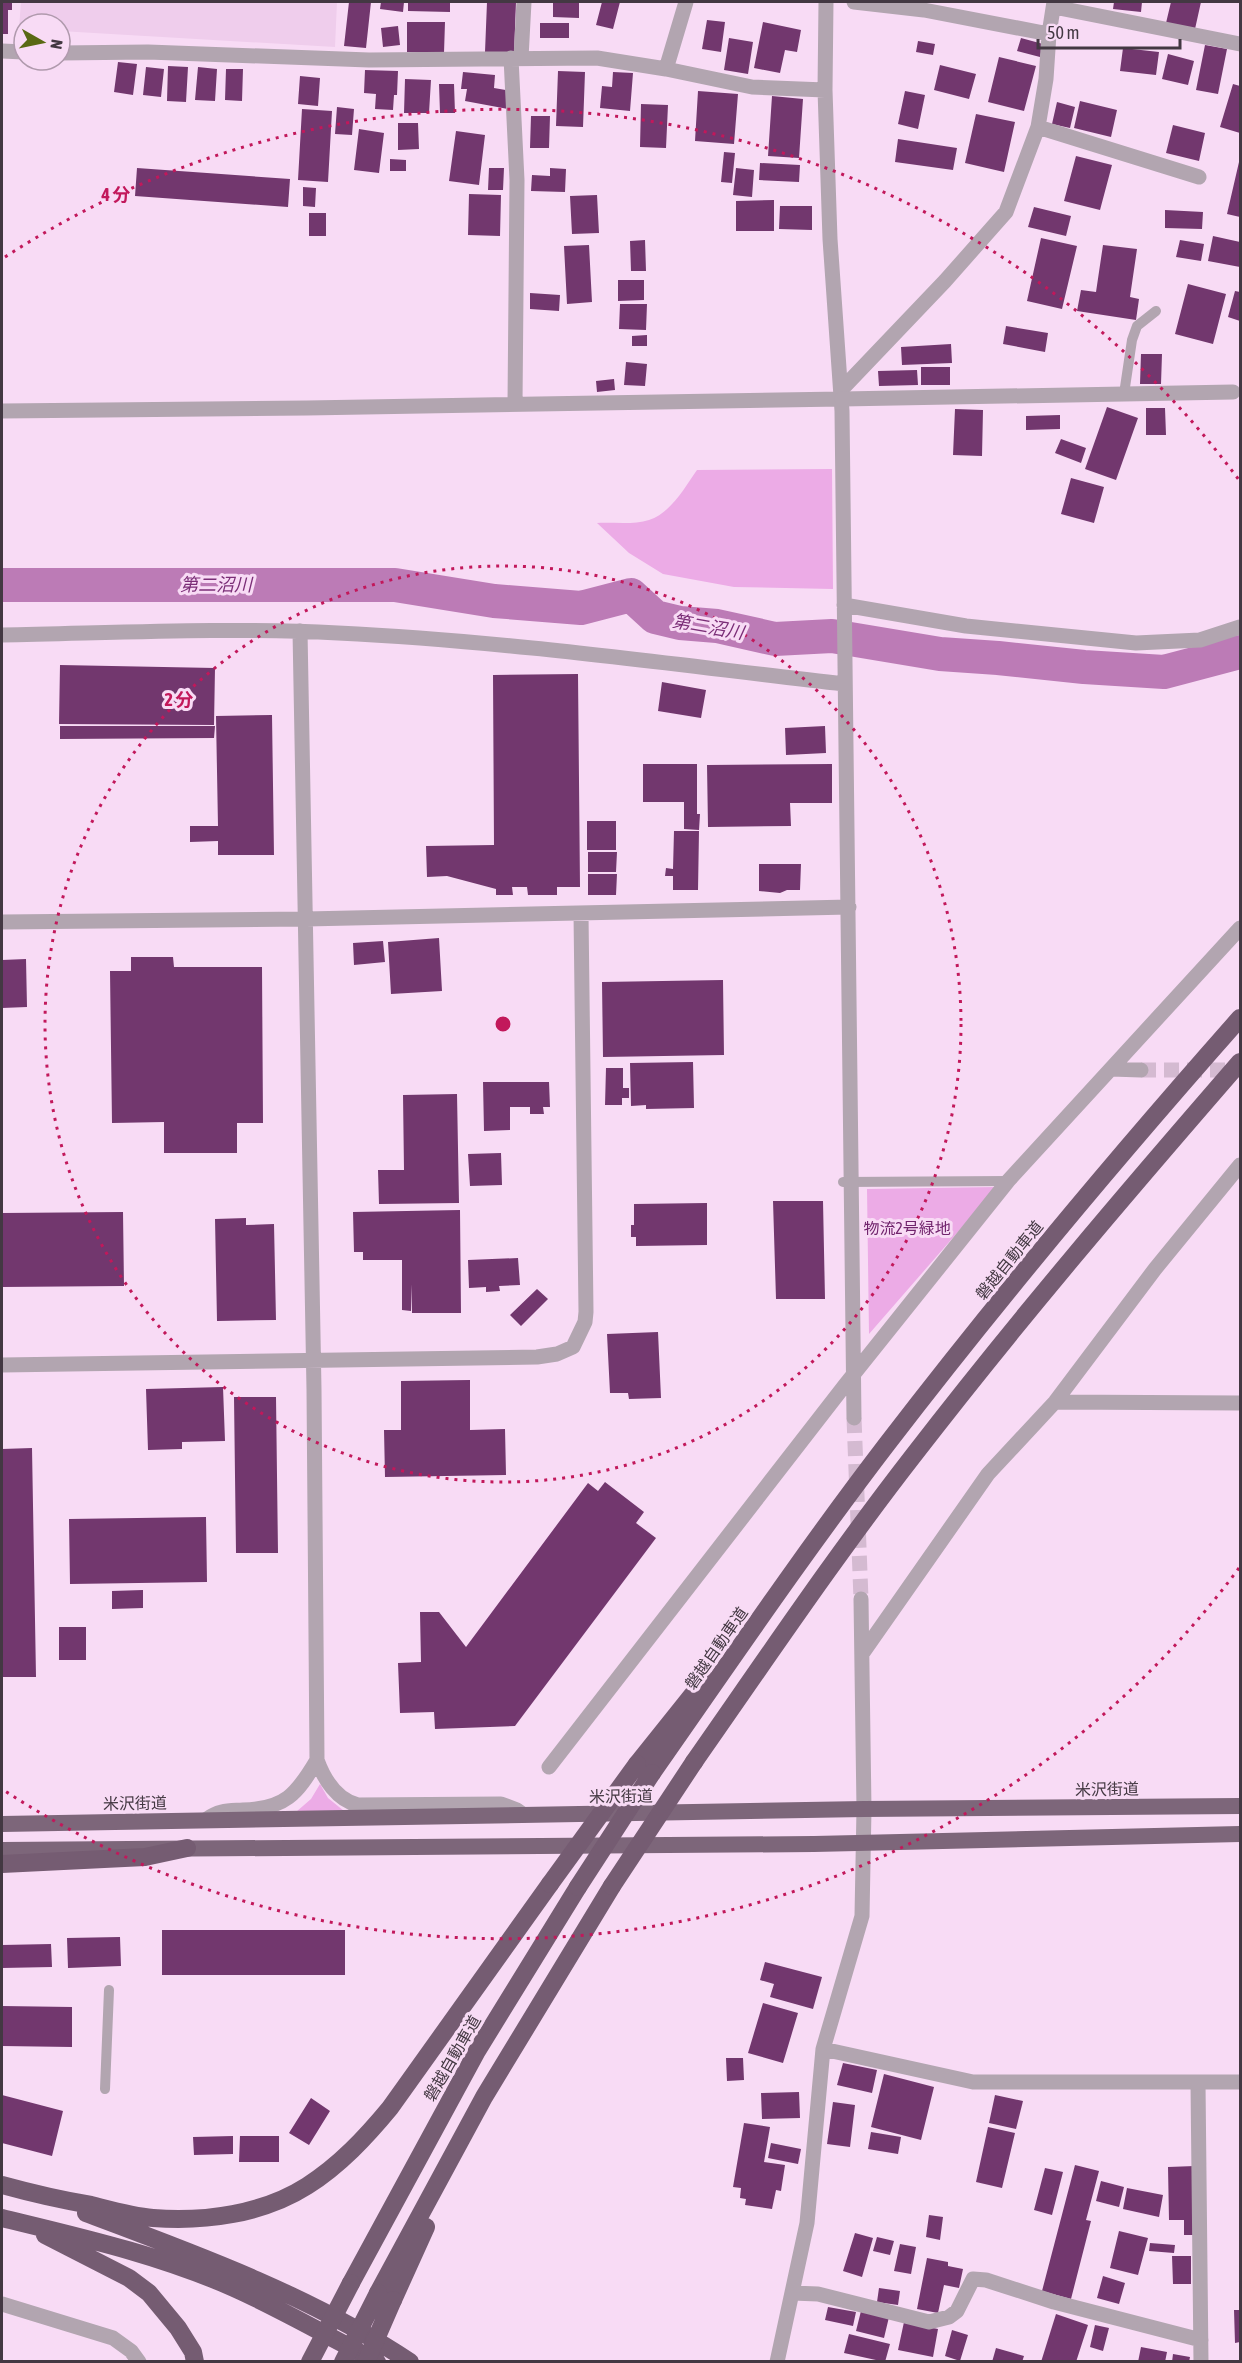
<svg xmlns="http://www.w3.org/2000/svg" width="1242" height="2363" font-family="'Asap Condensed','Noto Sans JP',sans-serif">
<style>
.built{fill:#efcdec}
.green{fill:#ecabe6}
.lines{fill:none;stroke-linecap:round;stroke-linejoin:round}
.river{stroke:#bc7bb6;stroke-width:34}
.building{fill:#72376e}
.minor-tunnel{stroke:#d4bad1;stroke-width:15;stroke-dasharray:15 8;stroke-linecap:butt}
.service{stroke:#b2a5b0;stroke-width:10}
.minor{stroke:#b2a5b0;stroke-width:15}
.tertiary{stroke:#b2a5b0;stroke-width:15}
.trunk{stroke:#7d667a;stroke-width:16}
.motorway{stroke:#755c72;stroke-width:18}
.motorway-bridge{stroke:#755c72;stroke-width:18}
.ring{fill:none;stroke:#c2185b;stroke-width:3;stroke-dasharray:3 6}
.labels{text-anchor:middle;stroke-width:6;stroke-linejoin:round;paint-order:stroke}
.park-label{font-size:16px;fill:#71246d;stroke:#f8dbf5}
.street-label{font-size:16px;fill:#433842;stroke:#f8dbf5}
.water-label{font-size:18px;font-style:italic;fill:#7b2e77;stroke:#f8dbf5}
.centre{fill:#c2185b;stroke:#f8dbf5;stroke-width:3}
.ring-label{font-size:18px;text-anchor:middle;font-weight:bold;fill:#c2185b;stroke:#f8dbf5;stroke-width:6;stroke-linejoin:round;paint-order:stroke}
</style>
<rect width="100%" height="100%" fill="#f8dbf5"/>
<path class="built" d="M21 2H337L335 47 60 31V24H24V29L19 28Z"/>
<path class="green" d="M832 469 833 589 734 587 663 574 629 553 597 523C613 522 634 525 649 520 671 513 685 487 697 470Z
M997 1187 869 1334 867 1189Z
M320 1784 328 1798 344 1811 296 1812 311 1799Z"/>
<g class="lines">
<path class="river" d="M2 585H395L494 601 581 608 631 595 655 617 680 623 717 626 775 639 832 636 940 654 998 658 1084 667 1164 672 1240 652"/>
</g>
<path class="building" d="M2 2H12V10H8V34H2Z
M349 2H371L366 48 344 46Z
M381 2H404L403 12 380 9Z
M408 2H450V12L408 11Z
M487 2H516L514 54 485 52Z
M553 2H579V18L553 17Z
M602 2H620L613 29 596 25Z
M1114 2H1142L1141 12 1113 9Z
M1171 2H1201L1195 29 1166 23Z
M707 20 725 22 721 52 702 49Z
M407 22H445L444 53 407 52Z
M763 22 801 30 797 52 785 50 780 73 754 68Z
M540 23H569V38H540Z
M398 26 400 45 383 47 381 28Z
M729 38 753 42 748 74 724 70Z
M1021 38 1043 44 1040 57 1017 51Z
M918 41 935 44 933 55 916 52Z
M1205 45 1227 49 1218 94 1196 90Z
M1123 48 1159 52 1156 75 1120 71Z
M1168 54 1194 61 1188 85 1162 79Z
M999 57 1036 66 1024 111 988 102Z
M118 62 137 64 133 95 114 92Z
M940 65 976 74 969 99 934 90Z
M168 66 188 67 186 102 167 101Z
M146 67 164 69 161 97 143 95Z
M198 67 217 69 215 101 195 100Z
M226 69H243L242 101 225 100Z
M365 70 398 71 397 95H394L393 110 375 109 376 94 364 93Z
M558 71 585 72 583 127 556 126Z
M463 72 495 75 494 88 511 91 508 109 465 101 467 89H461Z
M613 72 633 73 630 111 600 108 602 86 612 87Z
M300 76 320 78 318 106 298 104Z
M405 79 431 80 429 113H404Z
M439 84H454L455 113H440Z
M1233 84 1240 86V133L1220 127Z
M698 91 738 94 734 144 695 141Z
M905 91 925 95 918 129 898 124Z
M772 96 803 99 799 158 768 156Z
M1080 101 1117 110 1111 137 1074 128Z
M1057 102 1075 107 1070 128 1052 124Z
M641 104 668 105 666 148 640 147Z
M337 107 354 109 352 135 335 134Z
M302 109 332 111 328 182 298 180Z
M976 114 1015 122 1004 172 965 163Z
M531 116H550L549 148H530Z
M398 123H418L419 149 398 150Z
M1173 125 1205 133 1199 161 1166 153Z
M359 129 384 133 379 173 354 170Z
M456 131 485 135 479 185 449 181Z
M898 139 957 148 953 170 895 162Z
M724 152 735 153 732 183 721 182Z
M1076 156 1112 165 1100 210 1064 201Z
M390 159 406 160V171H390Z
M1239 162 1240 163V217L1227 214Z
M760 163 800 165 799 182 759 180Z
M137 168 290 179 288 207 135 196Z
M489 168H504L503 190H488Z
M550 168 566 169 565 192 531 191 532 175 550 176Z
M736 168 754 170 752 197 733 195Z
M303 187 316 188 315 207 303 206Z
M469 194 501 195 500 236 468 235Z
M597 195 599 233 572 234 570 196Z
M774 200V231H736V201Z
M780 206H812V230L779 229Z
M1034 207 1071 216 1066 236 1028 227Z
M1165 210 1203 212 1202 229 1165 228Z
M309 213H326V236H309Z
M1213 236 1240 242V267L1208 261Z
M1041 238 1077 246 1062 309 1027 301Z
M645 240 646 271H631L630 241Z
M1180 240 1204 244 1201 261 1176 257Z
M589 245 592 302 567 304 564 246Z
M1103 245 1137 249 1130 297 1139 299 1136 320 1077 311 1081 290 1096 292Z
M618 280H644V300L618 301Z
M1188 284 1226 294 1213 344 1175 334Z
M1235 291 1240 292V321L1228 317Z
M530 293 560 295 559 311 530 309Z
M620 304H647L646 330 619 329Z
M1006 326 1048 333 1045 352 1003 344Z
M647 335V346H632V336Z
M951 344 952 363 902 365 901 347Z
M1141 354H1162L1161 384H1140Z
M626 362 647 364 645 386 624 385Z
M921 367H950V385H921Z
M917 370 918 385 879 386 878 371Z
M614 379 615 390 597 392 596 381Z
M1107 407 1138 418 1116 480 1085 469Z
M1146 408H1165L1166 435H1146Z
M955 409 983 410 982 456 953 455Z
M1060 415V429L1026 430V416Z
M1061 439 1086 448 1081 463 1055 453Z
M1071 478 1104 487 1094 523 1061 514Z
M60 665 215 668 214 725 59 724Z
M578 674 580 887H557V895H528L527 887H512L513 895H496V889L447 876 427 877 426 846 494 845 493 675Z
M662 682 706 690 701 718 658 711Z
M272 715 274 855H218V841L190 842V826H218L216 716Z
M60 726H215L214 738 60 739Z
M825 726 826 753 786 755 785 728Z
M643 764H697V814H700L699 830 684 829V802H643Z
M832 764V803H790L791 826 708 827 707 765Z
M587 821H616V850H587Z
M674 831H699L698 890H673V876H665L666 868 673 869Z
M588 852H617L616 872H588Z
M759 864H801L800 890H787L780 893 759 891Z
M588 874H617L616 895H588Z
M439 938 442 991 391 994 388 942Z
M383 941 385 962 354 965 353 943Z
M131 957H173L174 967H262L263 1123H237V1153H164V1122L112 1123 110 971H131Z
M26 959 27 1007 2 1008V960Z
M723 980 724 1055 603 1057 602 982Z
M693 1062 694 1108 646 1109V1105L631 1106 630 1063Z
M606 1068H623V1088H629V1098H622V1105H605Z
M483 1082H549L550 1107H543L544 1114H530V1107H510V1130L484 1131Z
M457 1094 459 1203 379 1204 378 1170H404L403 1095Z
M501 1153 502 1185 470 1186 468 1154Z
M773 1201H823L825 1299H776Z
M707 1203V1245L636 1246V1237H631V1225H634V1204Z
M460 1210 461 1313H412V1284L411 1311 402 1310V1260H363V1252H354L353 1212Z
M123 1212 124 1286 2 1287V1213Z
M246 1218V1225L274 1224 276 1320 217 1321 215 1219Z
M518 1258 520 1285 499 1286 500 1291 486 1292V1287L469 1288 468 1260Z
M537 1289 548 1299 521 1326 510 1315Z
M658 1332 661 1398 629 1399 628 1393H610L607 1334Z
M470 1380V1430L505 1429 506 1475 385 1477 384 1430H401V1381Z
M223 1387 225 1441 182 1442V1449L148 1450 146 1389Z
M234 1397H276L278 1553H236Z
M32 1448 36 1677H2V1449Z
M605 1482 644 1512 636 1523 656 1538 515 1726 435 1729 434 1712 400 1713 398 1663 421 1662 420 1612H439L466 1647 588 1483 598 1491Z
M206 1517 207 1582 70 1584 69 1519Z
M143 1590V1608L112 1609V1591Z
M59 1627H86V1660H59Z
M162 1930H345V1975H162Z
M120 1937 121 1966 68 1968 67 1938Z
M51 1944 52 1967 2 1968V1945Z
M765 1962 822 1977 813 2009 770 1997 774 1984 760 1980Z
M763 2003 798 2013 783 2063 748 2053Z
M2 2006 72 2007V2047L2 2046Z
M726 2058H743L744 2080 727 2081Z
M843 2063 877 2070 872 2093 837 2085Z
M884 2074 934 2087 921 2140 871 2127Z
M799 2092 800 2118 762 2119 761 2093Z
M2 2095 63 2111 52 2156 2 2143Z
M995 2095 1023 2101 1016 2129 989 2123Z
M311 2098 330 2111 309 2145 289 2133Z
M833 2102 855 2105 850 2147 827 2144Z
M744 2123 770 2127 764 2162 785 2165 781 2191 776 2190 772 2209 745 2205 746 2199 740 2198 741 2188 733 2187Z
M988 2127 1015 2133 1002 2188 976 2182Z
M871 2132 901 2137 898 2154 868 2149Z
M233 2136V2154L194 2155 193 2137Z
M240 2136H279V2162H239Z
M771 2143 801 2149 798 2164 768 2158Z
M1075 2165 1099 2171 1086 2220 1091 2221 1071 2299 1042 2291Z
M1195 2166 1196 2235H1184V2220H1169L1168 2167Z
M1045 2168 1063 2172 1052 2215 1034 2210Z
M1101 2181 1124 2187 1119 2207 1096 2201Z
M1127 2188 1163 2195 1159 2217 1123 2209Z
M929 2215 943 2217 940 2240 926 2237Z
M1119 2231 1148 2238 1138 2275 1110 2268Z
M855 2233 873 2238 862 2277 843 2271Z
M877 2237 894 2241 890 2255 873 2251Z
M1150 2243 1175 2245 1174 2253 1149 2251Z
M900 2244 916 2247 911 2274 894 2271Z
M1172 2256H1191V2284H1173Z
M927 2258 948 2262V2266L963 2269 959 2288 944 2285 938 2313 917 2309Z
M1103 2276 1125 2283 1119 2304 1097 2298Z
M879 2288 900 2291 898 2305 877 2302Z
M828 2307 856 2312 853 2326 825 2320Z
M1234 2310H1240V2342L1235 2343Z
M861 2311 889 2317 884 2338 856 2331Z
M1056 2314 1088 2325 1076 2362H1041Z
M904 2322 938 2329 933 2357 898 2350Z
M1095 2325 1109 2328 1103 2351 1090 2347Z
M952 2330 968 2335 960 2361 945 2356Z
M849 2334 890 2344 885 2362 844 2353Z
M1141 2347 1167 2352 1165 2362H1138Z
M996 2348 1024 2356 1022 2362H992Z
M1173 2354 1190 2357 1189 2362H1172Z"/>
<g class="lines">
<path class="minor-tunnel" d="M1141 1070H1240
M854 1418 861 1599"/>
<path class="service" d="M1124 394 1132 340 1137 326 1156 311
M843 1182 1008 1181
M105 2089 109 1990"/>
<path class="minor" d="M826 2 825 90 830 239 842 411 854 1418
M854 2 924 10 1049 34
M1054 7 1240 44
M2 51 24 52
M60 53 148 52 369 60 597 58 666 69 752 87 825 90
M511 58 517 180 515 404
M521 58 524 2
M666 69 686 2
M1038 127 1199 177
M842 389 945 281 1006 212 1038 127 1046 79 1049 34 1054 2
M2 411 307 408 842 399
M844 605 966 626 1136 643 1200 640 1240 627
M300 631 314 1389 317 1760C324 1779 337 1800 358 1805L501 1804 517 1810 524 1815
M2 635C113 633 226 627 338 633 507 641 676 665 844 684
M2 922 306 919 849 907
M1111 1069 1141 1070
M2 1365 537 1357 557 1354 573 1347 585 1322 586 1312 581 914
M1055 1402 1240 1403
M862 1654 988 1474 1055 1402 1155 1269 1240 1165
M549 1767 845 1385 1008 1181 1240 928
M207 1819C219 1810 229 1811 243 1810 285 1809 297 1794 317 1760
M823 2049 973 2082H1240
M1198 2083 1201 2362
M792 2293 818 2294 929 2322 949 2317 957 2311 973 2279 986 2280 1054 2302 1201 2340
M2 2304 113 2338 131 2351 139 2362
M777 2362 807 2223 823 2049 862 1916 864 1809 861 1599"/>
<path class="tertiary" d="M842 399 1233 392"/>
<path class="trunk" d="M2 1824 864 1809 1240 1806
M2 1850 814 1844 1240 1834"/>
<path class="motorway" d="M694 1762C766 1659 836 1555 913 1456 1017 1321 1128 1191 1240 1062
M637 1764 705 1679
M652 1773C729 1663 805 1551 887 1444 999 1298 1118 1156 1240 1018
M2 1864 145 1857 187 1848
M2 2185C31 2193 61 2200 91 2205 111 2210 132 2216 153 2218 205 2222 263 2214 307 2186 340 2165 366 2137 390 2108L550 1884
M86 2213C196 2254 311 2296 410 2362
M2 2218C80 2237 160 2255 234 2288 283 2310 330 2337 377 2362
M45 2235 129 2278 149 2293 178 2328 193 2352 195 2362
M351 2283 477 2051 578 1887
M378 2293 484 2097 612 1886
M393 2300 426 2227"/>
<path class="motorway-bridge" d="M550 1884 637 1764
M612 1886 694 1762
M578 1887 652 1773
M310 2362 351 2283
M343 2362 378 2293
M366 2362 393 2300"/>
</g>
<g class="ring">
<circle cx="503" cy="1024" r="458"/>
<path d="M1239 1568A915 915 0 0 1 5 1791M5 257A915 915 0 0 1 1239 480"/>
</g>
<g class="labels">
<g class="park-label">
<text x="907" y="1234">物流2号緑地</text>
</g>
<g class="street-label">
<text transform="translate(1009 1260) rotate(-51)" y="6">磐越自動車道</text>
<text transform="translate(716 1648) rotate(-55)" y="6">磐越自動車道</text>
<text transform="translate(1107 1789) rotate(-1)" y="6">米沢街道</text>
<text transform="translate(621 1796) rotate(-1)" y="6">米沢街道</text>
<text transform="translate(135 1803) rotate(-1)" y="6">米沢街道</text>
<text transform="translate(452 2058) rotate(-60)" y="6">磐越自動車道</text>
</g>
<g class="water-label">
<text x="216" y="591">第二沼川</text>
<text transform="translate(708 627) rotate(10)" y="6">第二沼川</text>
</g>
</g>
<circle cx="503" cy="1024" r="9" class="centre"/>
<g class="ring-label">
<text x="116" y="201">4 分</text>
<text x="179" y="706">2 分</text>
</g>
<rect width="1242" height="2363" fill="none" stroke="#433842" stroke-width="6"/>
<g transform="translate(42 42) rotate(99)"><circle r="28" fill="#f8dbf5" stroke="#b09aad" stroke-width="1.5"/>
<path d="M0-4.5L10 22L0 15L-10 22Z" fill="#596913"/>
<text y="-9" font-size="16" font-weight="bold" text-anchor="middle" fill="#433842">N</text>
</g>
<path d="M1038 39v9h142v-9" fill="none" stroke="#433842" stroke-width="3"/>
<text x="1047" y="39" font-size="18" fill="#433842" stroke="#f8dbf5" stroke-width="4.5" paint-order="stroke">50 m</text>
</svg>
